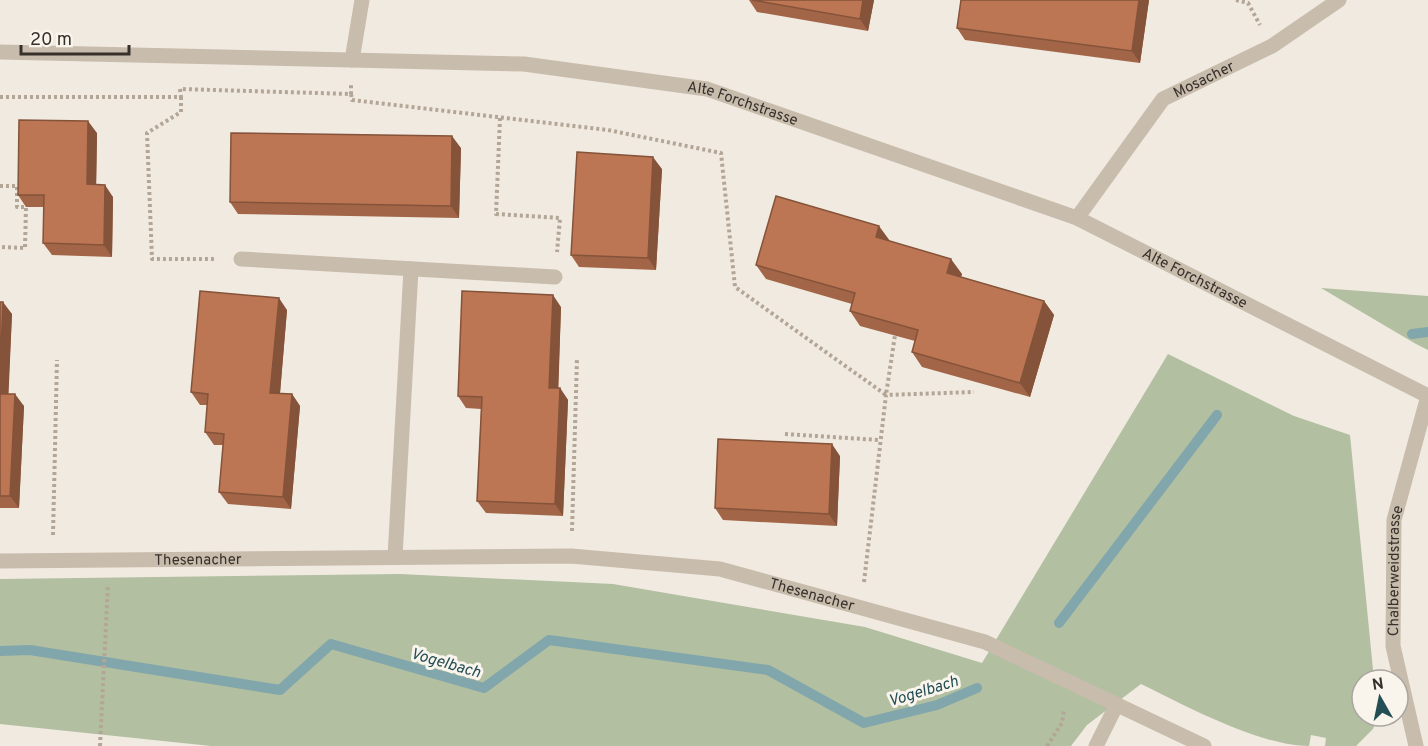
<svg xmlns="http://www.w3.org/2000/svg" width="1428" height="746" font-family="Overpass,sans-serif">
<style>
.green{fill:#b2bfa1}
.lines{fill:none;stroke-linecap:round;stroke-linejoin:round}
.stream{stroke:#81a6ac;stroke-width:10}
.path{stroke:#b4a697;stroke-width:4;stroke-dasharray:3 3;stroke-linecap:butt}
.service{stroke:#c8bcac;stroke-width:15}
.minor{stroke:#c8bcac;stroke-width:15}
.tertiary{stroke:#c8bcac;stroke-width:15}
.wall{fill:#a26547}
.shaded-wall{fill:#84533a}
.building{fill:#bc7653;stroke:#84533a;stroke-width:1.5}
.labels{text-anchor:middle;stroke-width:6;stroke-linejoin:round;paint-order:stroke}
.street-label{font-size:15px;fill:#37302b;stroke:#f9f4ec}
.water-label{font-size:16px;font-style:italic;fill:#234e56;stroke:#f9f4ec}
</style>
<rect width="100%" height="100%" fill="#f1eae0"/>
<path class="green" d="M1321 288 1428 296V350L1416 344Z
M1168 354 1294 416 1350 435 1374 680H1362V716H1378L1373 729 1356 746H1325L1326 738 1311 735 1309 746C1260 746 1186 706 1141 684L1087 725 1071 746H211L0 724V579L400 574 613 584 865 627 982 663Z"/>
<g class="lines">
<path class="stream" d="M1412 334 1428 332
M1059 623 1217 415
M0 651 30 650 280 690 331 644 484 688 549 640 768 670 864 723 937 705 977 688"/>
<path class="path" d="M1236 0 1248 3 1260 25
M351 94 352 100 608 130 721 153 735 287 886 395 895 335
M0 97H181L180 89 351 94V84
M181 97V112L147 133 152 259H216
M500 118 496 214 560 218 557 252
M0 186H17V207H26L25 248 0 247
M785 434 879 440
M572 531 577 358
M53 535 57 360
M864 582 886 395 974 392
M100 746 108 584
M1047 746 1062 723 1064 710"/>
<path class="service" d="M352 60 362 0
M1096 746 1117 704"/>
<g class="minor">
<path id="s1" d="M1077 218 1163 99 1272 46 1339 0"/>
<path d="M241 259 555 277"/>
<path d="M395 557 411 269"/>
<path id="s2" d="M0 561 571 556 720 569 985 642 1204 746"/>
<path id="s3" d="M1416 746 1393 646 1394 520 1428 396"/>
</g>
<path class="tertiary" id="s4" d="M0 52 524 64 707 89 1077 218 1428 396"/>
</g>
<path class="wall" d="M749 0H874L868 31 757 12Z
M1149 0 1140 63 965 40 957 28Z
M97 133 96 184 113 197 112 257 52 255 43 243 44 207H26L18 195Z
M461 148 459 218 238 214 230 202Z
M662 169 656 270 579 267 571 255Z
M890 241 962 274 961 277 1044 301 1054 315 1030 397 922 367 912 352 915 341 860 326 850 311 852 304 766 279 756 265Z
M0 302 12 314 8 394 24 406 19 508H0Z
M561 307 558 388H560L568 400 563 516 486 513 477 501 481 409 466 408 458 396Z
M287 310 280 393 292 394 300 406 291 509 228 504 219 492 223 445H214L205 432 208 405H200L191 392Z
M840 456 837 526 723 520 715 508Z"/>
<path class="shaded-wall" d="M863 0H874L868 31 860 19Z
M1139 0H1149L1140 63 1132 51Z
M88 121 97 133 96 196 87 184Z
M452 136 461 148 459 218 451 206Z
M653 157 662 169 656 270 648 258Z
M105 185 113 197 112 257 104 245Z
M879 226 890 241 876 237Z
M951 259 962 274 957 288 947 273Z
M553 295 561 307 558 400 549 388Z
M279 298 287 310 279 405 270 393Z
M1044 301 1054 315 1030 397 1020 383Z
M3 302 12 314 8 406 0 395V374Z
M560 388 568 400 563 516 555 504Z
M15 394 24 406 19 508 10 496Z
M292 394 300 406 291 509 283 497Z
M832 444 840 456 837 526 829 514Z"/>
<path class="building" d="M752 0H863L860 19Z
M961 0H1139L1132 51 957 28Z
M19 120 88 121 87 184 105 185 104 245 43 243 44 195H18Z
M231 133 452 136 451 206 230 202Z
M577 152 653 157 648 258 571 255Z
M776 196 879 226 876 237 951 259 947 273 1044 301 1020 383 912 352 918 330 850 311 855 293 756 265Z
M200 291 279 298 270 393 292 394 283 497 219 492 224 434 205 432 208 394 191 392Z
M462 291 553 295 549 388H560L555 504 477 501 482 397 458 396Z
M0 302H3L0 374Z
M0 394H15L10 496H0Z
M718 439 832 444 829 514 715 508Z"/>
<g class="labels">
<g class="street-label">
<text dy="5" stroke="none"><textPath href="#s1" startOffset="192">Mosacher</textPath></text>
<text dy="5" stroke="none"><textPath href="#s4" startOffset="747">Alte Forchstrasse</textPath></text>
<text dy="5" stroke="none"><textPath href="#s4" startOffset="1233">Alte Forchstrasse</textPath></text>
<text dy="5" stroke="none"><textPath href="#s2" startOffset="198">Thesenacher</textPath></text>
<text dy="5" stroke="none"><textPath href="#s3" startOffset="178">Chalberweidstrasse</textPath></text>
<text dy="5" stroke="none"><textPath href="#s2" startOffset="816">Thesenacher</textPath></text>
</g>
<g class="water-label">
<text transform="translate(446 662) rotate(16)" y="6">Vogelbach</text>
<text transform="translate(923 690) rotate(-17)" y="6">Vogelbach</text>
</g>
</g>
<g transform="translate(1380 698) rotate(351)"><circle r="28" fill="#f9f4ec" stroke="#aba69f" stroke-width="1.5"/>
<path d="M0-4.5L10 22L0 15L-10 22Z" fill="#234e56"/>
<text y="-9" font-size="16" font-weight="bold" text-anchor="middle" fill="#37302b">N</text>
</g>
<path d="M21 45v9h108v-9" fill="none" stroke="#37302b" stroke-width="3"/>
<text x="30" y="45" font-size="18" fill="#37302b" stroke="#f9f4ec" stroke-width="4.5" paint-order="stroke">20 m</text>
</svg>
